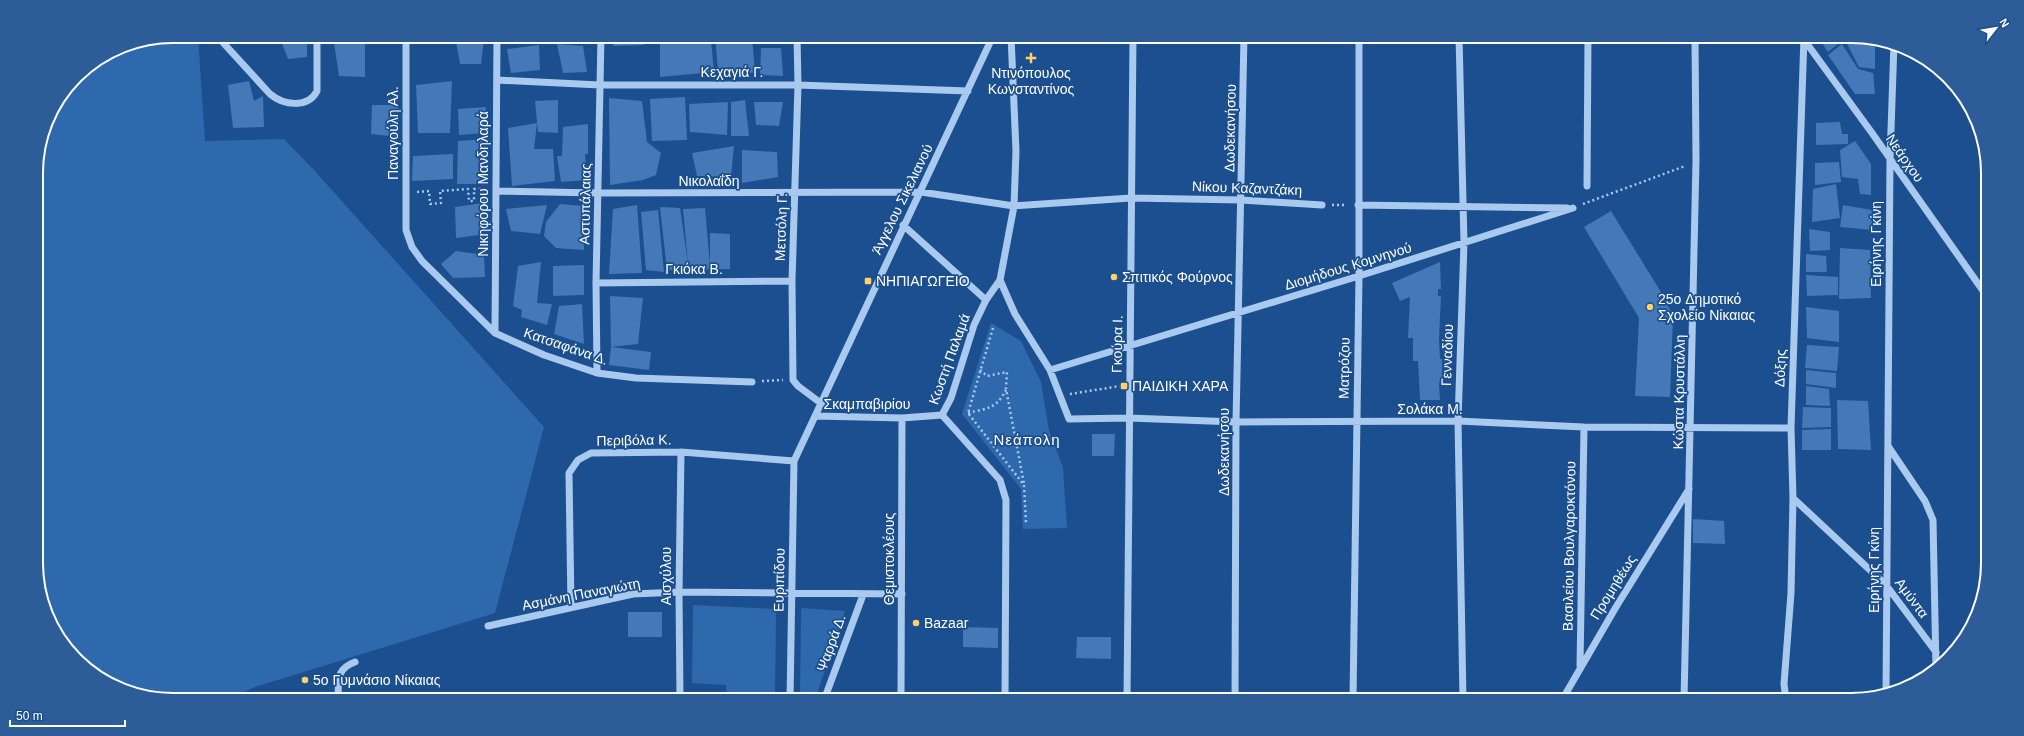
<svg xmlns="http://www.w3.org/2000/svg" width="2024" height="736" font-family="Arial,sans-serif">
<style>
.green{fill:#2e69ad}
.building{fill:#4478b7}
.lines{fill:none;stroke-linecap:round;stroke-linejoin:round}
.path{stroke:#a9c9ee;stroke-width:2.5;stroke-dasharray:2 3;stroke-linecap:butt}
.minor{stroke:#a9c9ee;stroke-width:7}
.poi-dot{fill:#ffd166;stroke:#1b4f8f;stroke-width:1.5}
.labels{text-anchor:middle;stroke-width:3.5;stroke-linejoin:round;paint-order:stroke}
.street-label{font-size:14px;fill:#fff;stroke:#1b4f8f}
.poi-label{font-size:14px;fill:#fff;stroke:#1b4f8f;text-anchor:start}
.neighbourhood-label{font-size:15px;letter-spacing:1px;fill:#fff;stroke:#1b4f8f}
.rim{fill:none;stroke:#fff;stroke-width:2}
</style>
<rect width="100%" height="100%" fill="#1b4f8f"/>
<path class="green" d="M173 36H198L205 141 284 139 314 170 544 427 495 613 255 687 226 700H173L129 693 70 653 39 590 36 164 50 113 83 70 121 46Z
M991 323 1021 341 1041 382 1049 430 1063 468 1067 528 1023 529 1021 489 962 414Z
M693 605 776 609 775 700H727L726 685 692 683Z
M801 608 845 611 815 700H800Z"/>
<path class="building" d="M279 36H307V57L288 59Z
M333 36H365V77L339 76Z
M384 36H393L394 38 384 37Z
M613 36H644V45L613 46Z
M715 36H752L755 73 718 70Z
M1817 36H1838L1839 43 1828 52Z
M1843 36 1875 40V69L1859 67Z
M660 38 711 41 714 72 660 77Z
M484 40 481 64H460L456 42Z
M557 44 583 46 587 72 563 73Z
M1842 44 1858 69 1873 73 1875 94H1855L1828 55Z
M539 45 540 70 511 73 507 49Z
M761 48H781L783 76 760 75Z
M249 81 254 101 263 96 264 127 233 128 228 85Z
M452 81 450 133H418L416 85Z
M685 97 687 140 652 141 650 99Z
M609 98 642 101 647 142 661 153 656 175 643 180 610 185Z
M558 100V133L538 132 535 101Z
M745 100 749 136H731V102Z
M728 102 727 135 690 132 689 104Z
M754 102H783L779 126 756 125Z
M372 105H399L398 137 371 134Z
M486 107 485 133 459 135 458 109Z
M1840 122 1842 134H1848V144L1816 145V123Z
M537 123 534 149H553L555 181 512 186 508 128Z
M588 124V154H585L587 180 561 182 557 156H562L563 127Z
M488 139 485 184H457L458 141Z
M1855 141 1871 164V195L1860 194 1858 179 1842 177 1840 150Z
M734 146 731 177 697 176 692 153Z
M742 150 777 152 778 177 742 183Z
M453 154V179L412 181 413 156Z
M1839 162 1841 182 1815 185V163Z
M1836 184 1840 218 1812 222 1813 189Z
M483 203 487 234 456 238 455 207Z
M560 204 583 206 584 250 556 248 544 236 546 222Z
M547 205 540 234 511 231 506 209Z
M637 205 642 273 609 274 613 209Z
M1843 205 1872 210V230L1840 227Z
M660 207 680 208 688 263 683 209 705 208 710 265V233L730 234V269L667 270Z
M658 210 664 272 646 270 641 212Z
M1611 211 1664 297 1673 317 1670 397 1635 396 1639 318 1584 227Z
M1809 229 1830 232V250L1810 251Z
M1840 248 1870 250 1871 298 1839 299Z
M456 251 484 255 485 277 453 278 441 264Z
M1806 254 1826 256 1827 272H1806Z
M541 262 537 303 552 304 547 325 521 317 522 310 513 306 518 266Z
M1440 262 1441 289H1438V296H1441L1439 339 1440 359H1442V383H1439L1440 400H1420L1418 361H1413V338H1408L1410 297 1400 301 1392 283Z
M584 265V295L553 296V266Z
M1806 275 1838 277V295L1807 296Z
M610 296 643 298 638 344 611 347Z
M582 304 584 344 554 334 559 306Z
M1806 307 1839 311V342L1807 338Z
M1807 345 1839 347 1837 371 1805 368Z
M611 347 651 352 649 370 609 365Z
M1806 370 1836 373V388L1806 384Z
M1806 386 1829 389 1830 406 1806 405Z
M1837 400 1868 401 1871 450 1838 449Z
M1803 407 1831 408V427L1802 428Z
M1831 429V450H1802V430Z
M1092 434H1115L1114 456H1092Z
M1693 519 1724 521 1725 544 1693 543Z
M628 612H662V637H628Z
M963 627 998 628V648L963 647Z
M1077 637H1111V659L1076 658Z
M293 692 303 693 302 700H240L241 694 293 698Z"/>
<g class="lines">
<path class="path" d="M417 192 429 191 430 204 441 203 440 191 468 189 469 201H474V189H483V200H485
M1583 204 1685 166
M1332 205H1347
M993 328 968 413 1024 485 1026 523
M980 370 987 376 1007 372 1006 389 1024 484
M762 381 783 380
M1070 394 1120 386
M968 413C988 408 996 409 1006 390"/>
<path class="minor" d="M217 36 270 94C283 105 308 109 317 91V36
M406 36V230L412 247 422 261 495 333 544 355 597 373 636 378 752 382
M797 36 798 85 792 281 793 380 798 386 822 404
M1459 36 1464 243 1458 421 1463 700
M1805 41 1872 133 1986 295
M497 80 600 85H798L968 91
M1987 178V361
M1587 186 1588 36
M497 191 598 193 921 192 1014 206 1131 198 1241 200 1322 205
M1358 205 1567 208
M903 225 986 300
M1000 280 1015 314 1050 370 1069 419 1129 418 1236 422 1458 421 1584 427 1791 428
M596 283 792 281
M495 333 497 36
M1050 370 1359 276 1573 208
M597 373 596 283 601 36
M816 416 902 418 942 415
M1888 446 1925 501 1933 520 1936 670
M1793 498 1886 585 1936 652
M571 607 569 473 578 460 591 453 681 452 794 461
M488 626 633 594 679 592 902 594
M1580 666 1584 427
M1886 694 1890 159 1894 43
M338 700C339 682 335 669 355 662
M680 700 679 592 681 452
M790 700 794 461 993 36
M824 700 863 595
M901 700 902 418
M1005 700 1006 500 1000 480 942 415 951 398 974 325 986 300 1000 280 1004 259 1014 206 1016 151 1011 36
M1127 700 1133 36
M1235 700 1236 422 1244 36
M1353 700 1359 276V36
M1562 700 1616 607 1689 489
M1684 700 1696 161 1695 36
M1786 700 1784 684 1791 593 1793 498 1791 428 1804 36"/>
</g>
<g class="poi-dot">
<path d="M1029 52h4v4h4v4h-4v4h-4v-4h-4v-4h4z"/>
<circle cx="1114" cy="277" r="4"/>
<rect x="864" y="277" width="8" height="8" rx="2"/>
<circle cx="1650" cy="307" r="4"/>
<rect x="1120" y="382" width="8" height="8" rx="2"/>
<circle cx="916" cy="623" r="4"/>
<circle cx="305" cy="680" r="4"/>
</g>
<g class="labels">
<g class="street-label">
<text x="732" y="77">Κεχαγιά Γ.</text>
<text transform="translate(1230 128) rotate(-89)" y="5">Δωδεκανήσου</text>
<text transform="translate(393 133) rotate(-90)" y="5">Παναγούλη Αλ.</text>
<text transform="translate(1905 158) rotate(55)" y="5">Νεάρχου</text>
<text x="709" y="186">Νικολαΐδη</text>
<text transform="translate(483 184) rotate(-90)" y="5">Νικηφόρου Μανδηλαρά</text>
<text transform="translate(1247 188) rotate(2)" y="5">Νίκου Καζαντζάκη</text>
<text transform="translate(902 199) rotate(-64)" y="5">Άγγελου Σικελιανού</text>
<text transform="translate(585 204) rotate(-89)" y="5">Αστυπάλαιας</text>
<text transform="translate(781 227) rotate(-88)" y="5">Μετσόλη Γ.</text>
<text transform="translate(1876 244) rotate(-90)" y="5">Ειρήνης Γκίνη</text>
<text transform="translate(1348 266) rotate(-17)" y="5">Διομήδους Κομνηνού</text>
<text x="694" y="274">Γκιόκα Β.</text>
<text transform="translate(1117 344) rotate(-89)" y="5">Γκούρα Ι.</text>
<text transform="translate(566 346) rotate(19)" y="5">Κατσαφάνα Δ.</text>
<text transform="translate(1447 355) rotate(-88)" y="5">Γενναδίου</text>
<text transform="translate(949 359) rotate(-70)" y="5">Κωστή Παλαμά</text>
<text transform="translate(1344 368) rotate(-89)" y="5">Ματρόζου</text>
<text transform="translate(1780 368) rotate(-88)" y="5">Δόξης</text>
<text transform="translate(1679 392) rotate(-89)" y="5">Κώστα Κρυστάλλη</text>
<text x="867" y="409">Σκαμπαβιρίου</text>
<text x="1430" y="414">Σολάκα Μ.</text>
<text transform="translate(634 440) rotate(-1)" y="5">Περιβόλα Κ.</text>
<text transform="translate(1224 452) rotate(-90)" y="5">Δωδεκανήσου</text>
<text transform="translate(1569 546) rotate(-89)" y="5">Βασιλείου Βουλγαροκτόνου</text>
<text transform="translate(889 559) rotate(-90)" y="5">Θεμιστοκλέους</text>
<text transform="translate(1874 570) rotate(-90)" y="5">Ειρήνης Γκίνη</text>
<text transform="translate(666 576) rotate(-90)" y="5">Αισχύλου</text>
<text transform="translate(779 580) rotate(-89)" y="5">Ευριπίδου</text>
<text transform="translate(1613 587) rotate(-58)" y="5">Προμηθέως</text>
<text transform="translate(581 594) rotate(-11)" y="5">Ασμάνη Παναγιώτη</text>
<text transform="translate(1912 598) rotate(53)" y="5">Αμύντα</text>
<text transform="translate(831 643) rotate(-70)" y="5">Ψαρρά Δ.</text>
</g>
<g class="poi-label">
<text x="1031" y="78" text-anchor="middle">Ντινόπουλος<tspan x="1031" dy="16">Κωνσταντίνος</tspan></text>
<text x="1122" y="282">Σπιτικός Φούρνος</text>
<text x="876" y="286">ΝΗΠΙΑΓΩΓΕΙΟ</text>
<text x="1658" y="304">25o Δημοτικό<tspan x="1658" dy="16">Σχολείο Νίκαιας</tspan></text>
<text x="1132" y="391">ΠΑΙΔΙΚΗ ΧΑΡΑ</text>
<text x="924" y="628">Bazaar</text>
<text x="313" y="685">5o Γυμνάσιο Νίκαιας</text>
</g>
<g class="neighbourhood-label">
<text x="1027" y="445">Νεάπολη</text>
</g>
</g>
<path d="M0 0H2024V736H0ZM173 43H1851A130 130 0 0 1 1981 173V563A130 130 0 0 1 1851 693H173A130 130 0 0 1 43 563V173A130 130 0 0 1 173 43Z" fill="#2d5d98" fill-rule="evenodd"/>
<path class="rim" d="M173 43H1851A130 130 0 0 1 1981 173V563A130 130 0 0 1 1851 693H173A130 130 0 0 1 43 563V173A130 130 0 0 1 173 43Z"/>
<g transform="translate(1996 28) rotate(59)" stroke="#1b4f8f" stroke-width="3" paint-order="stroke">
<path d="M0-3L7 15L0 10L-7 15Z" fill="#ffffff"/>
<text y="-6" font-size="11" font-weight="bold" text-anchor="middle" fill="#ffffff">N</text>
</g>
<path d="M10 720v6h115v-6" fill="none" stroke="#ffffff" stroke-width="2"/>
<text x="16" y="720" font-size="12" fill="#ffffff" stroke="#1b4f8f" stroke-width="3" paint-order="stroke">50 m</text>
</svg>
